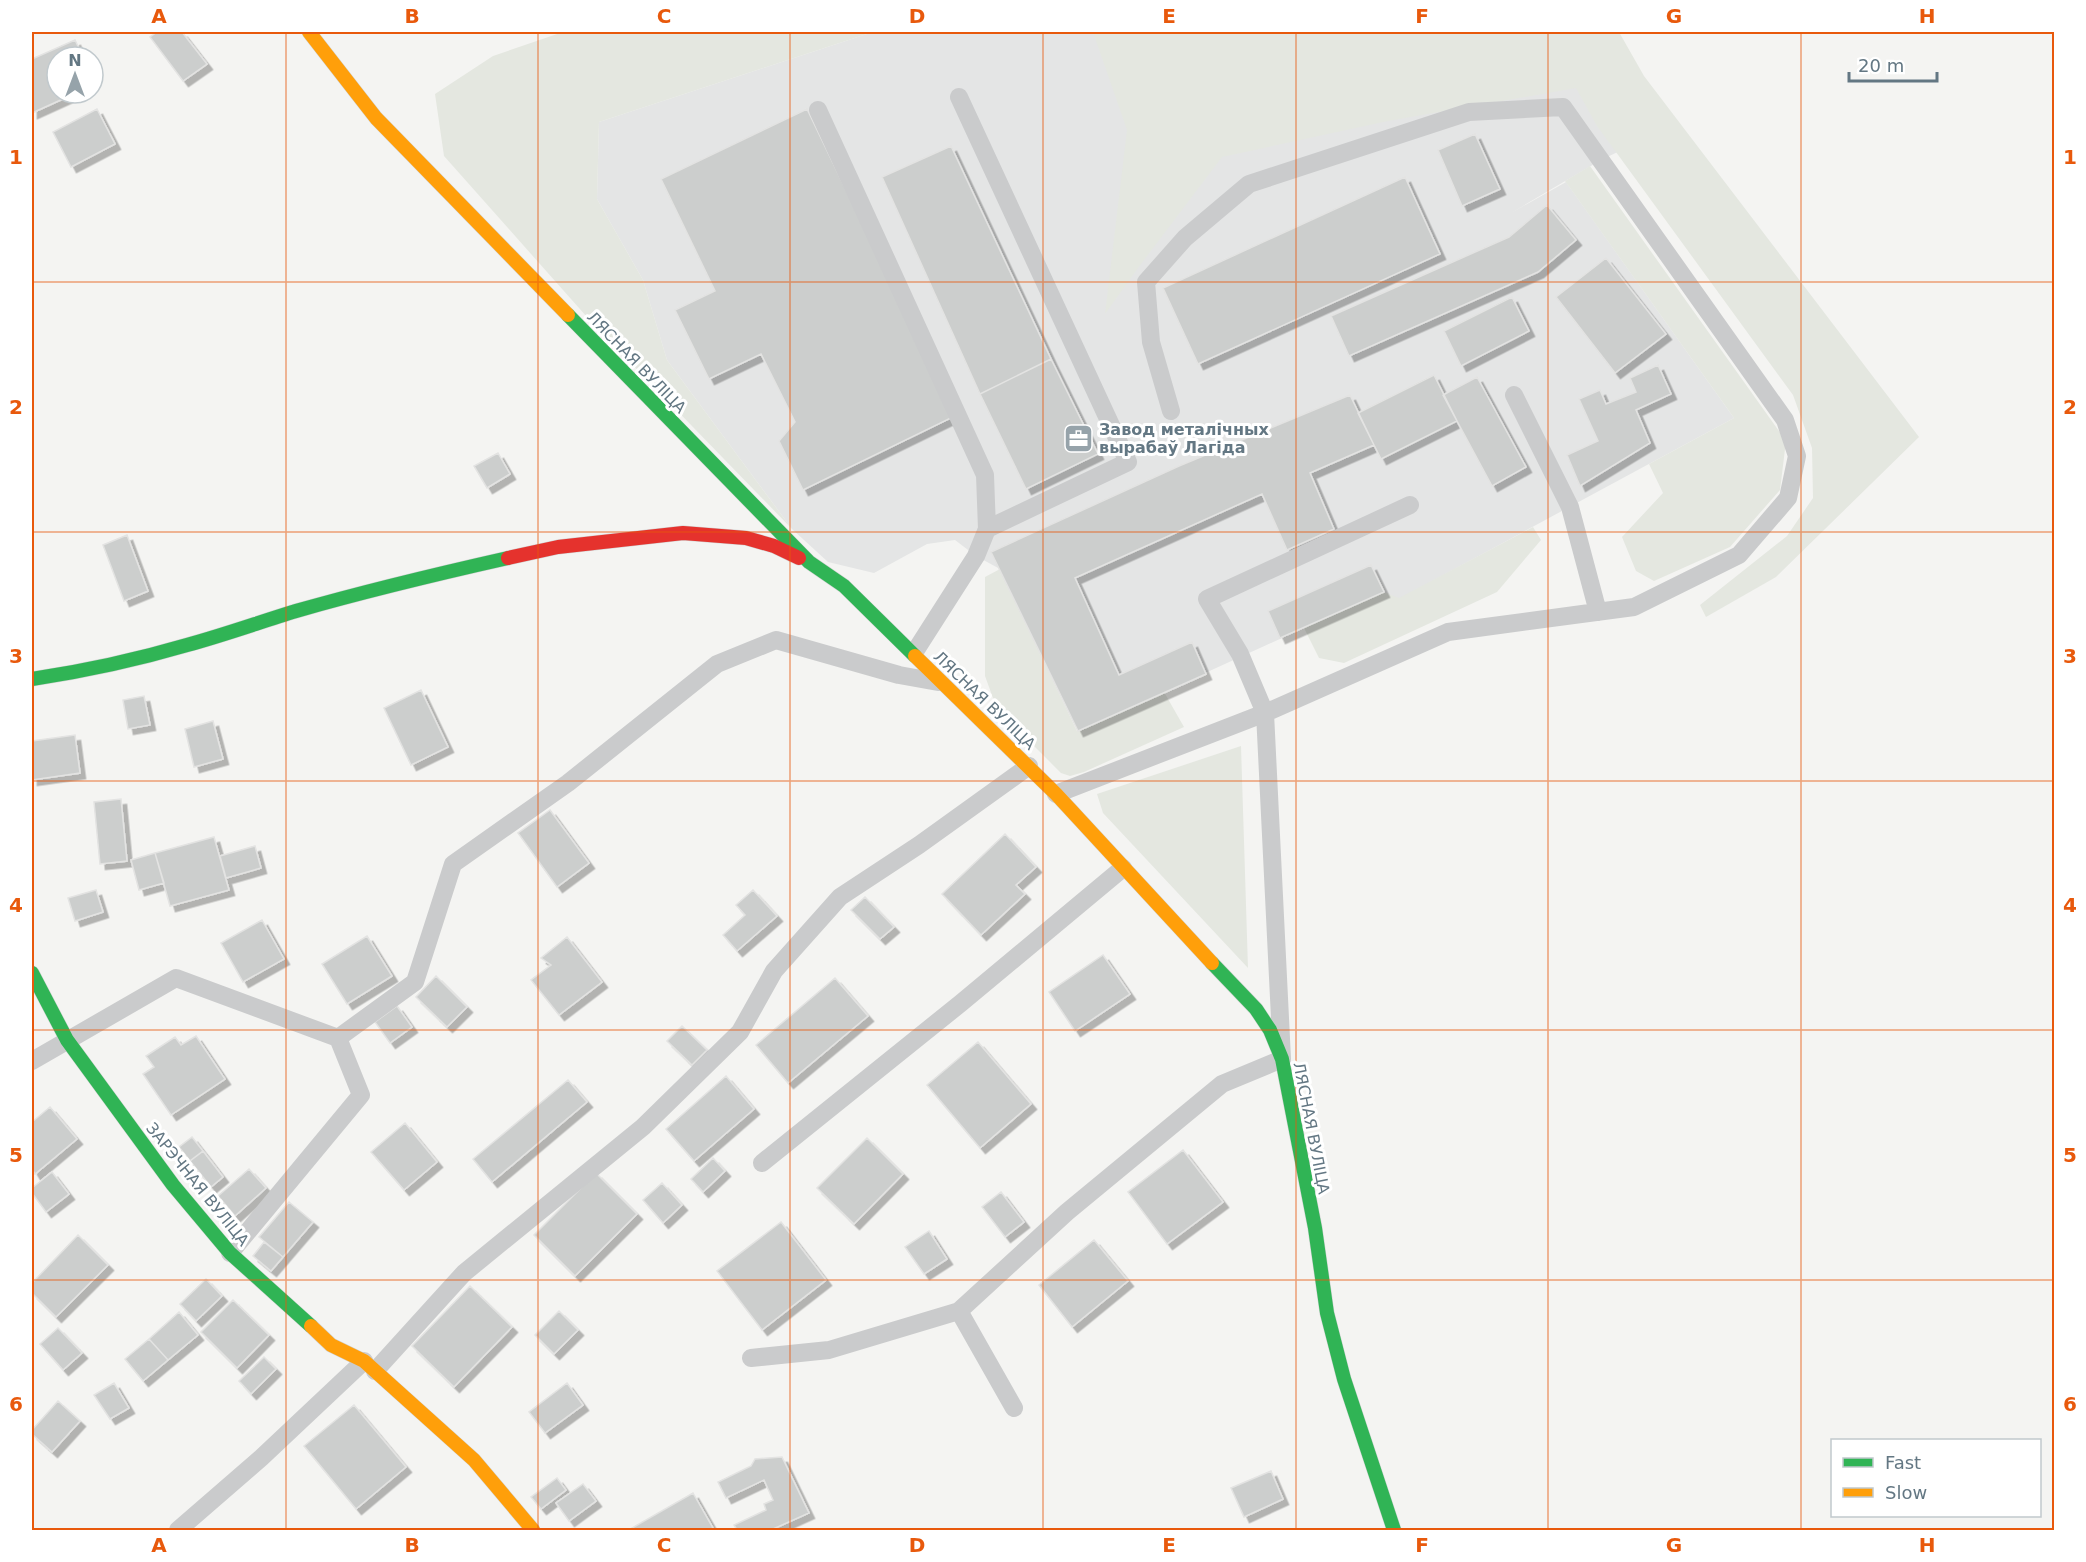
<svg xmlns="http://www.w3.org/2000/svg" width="2086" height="1562" font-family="'DejaVu Sans',sans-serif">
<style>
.built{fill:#e4e5e5}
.green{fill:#e4e7e0}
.building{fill:#cccecd;stroke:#e3e3e2;stroke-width:1.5;filter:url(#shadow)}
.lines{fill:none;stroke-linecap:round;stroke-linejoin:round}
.fast-casing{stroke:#d0d2d2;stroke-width:15}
.slow-casing{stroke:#d0d2d2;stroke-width:15}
.jam-casing{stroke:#d0d2d2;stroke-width:15}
.lane{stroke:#cacbcc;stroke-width:18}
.fast{stroke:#30b455;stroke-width:14}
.slow{stroke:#ff9f0a;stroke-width:14}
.jam{stroke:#e5322d;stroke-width:14}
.grid{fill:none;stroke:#e8590c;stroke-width:1.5;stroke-opacity:0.55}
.labels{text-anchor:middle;stroke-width:6;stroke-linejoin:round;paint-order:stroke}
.street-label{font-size:16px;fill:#637783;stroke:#fff}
.poi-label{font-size:16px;font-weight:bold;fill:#637783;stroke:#fff;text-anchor:start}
.neatline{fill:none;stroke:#e8590c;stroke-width:2}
.grid-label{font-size:20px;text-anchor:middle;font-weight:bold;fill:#e8590c}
</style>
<defs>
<filter id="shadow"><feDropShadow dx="5.5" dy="5.5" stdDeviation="0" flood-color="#0004"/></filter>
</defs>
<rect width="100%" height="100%" fill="#f4f4f2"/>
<path class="built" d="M873 32H1579L1628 147 1601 160 1511 213 1566 182 1734 418 1399 599 1383 592 1078 731 1000 569 976 556 955 540 927 544 874 573 828 562 792 529 667 360 643 280 597 199 599 122Z"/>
<path class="green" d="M563 32H873L599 122 597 199 643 280 667 360 792 529 595 326 444 156 435 94 493 56Z
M1093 32H1619L1644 76 1919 437 1776 577 1706 617 1700 605 1787 536 1813 498 1812 448 1793 395 1597 126 1576 88 1388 121 1222 157 1138 268 1105 314 1127 130Z
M1590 166 1786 441 1780 490 1730 547 1654 581 1636 571 1622 537 1663 493 1649 464 1734 418 1565 181Z
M1533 527 1541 540 1497 592 1344 663 1319 658 1304 628 1384 592 1399 598Z
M1000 569 1077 731 1164 692 1184 727 1084 772 1070 776 1061 773 1020 732 993 698 985 676V577Z
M1241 746 1248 968 1103 813 1097 794Z"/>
<path class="building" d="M157 32H182L207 64 183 81 150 37Z
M75 40 83 57H57V93H76L32 113V59Z
M97 109 115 144 71 167 53 132Z
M807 109 955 416 803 490 779 441 795 422 761 354 709 379 675 310 715 291 661 179Z
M1475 134 1500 189 1462 206 1438 150Z
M951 146 1051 359 980 394 882 177Z
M1405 177 1440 254 1198 364 1163 288Z
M1547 205 1576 240 1538 272 1349 356 1331 316 1509 237Z
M1606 258 1666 334 1615 373 1556 297Z
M1512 297 1529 331 1461 366 1444 331Z
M1051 359 1098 454 1026 489 980 394Z
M1658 365 1671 394 1636 410 1650 443 1580 486 1567 455 1598 441 1579 399 1600 390 1606 404 1636 392 1630 378Z
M1434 375 1457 421 1381 459 1358 413Z
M1477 377 1526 467 1492 486 1443 395Z
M1350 395 1374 445 1310 473 1334 529 1287 550 1262 494 1075 578 1119 675 1192 642 1206 674 1078 731 991 552 1179 466Z
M498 453 510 474 487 488 474 466Z
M127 535 148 591 124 601 103 545Z
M1371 565 1384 592 1280 638 1268 611Z
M421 690 448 747 411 765 384 708Z
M144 696 150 725 128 729 123 700Z
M213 721 223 759 194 767 185 729Z
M75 735 80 773 32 780V741Z
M121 799 127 861 100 864 94 802Z
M550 810 589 863 557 887 518 833Z
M1005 834 1036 867 1016 885 1025 894 981 935 942 894Z
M214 837 229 890 170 906 155 853Z
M255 846 261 868 226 878 220 856Z
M155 853 164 883 139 890 131 860Z
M96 890 103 912 75 921 68 898Z
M753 890 777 916 737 951 723 935 745 915 736 905Z
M865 897 894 927 880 939 851 910Z
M262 920 284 959 243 982 221 943Z
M367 936 392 976 347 1004 322 964Z
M567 937 602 982 559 1015 531 980 551 965 541 958Z
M1103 955 1130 994 1075 1031 1049 992Z
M436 976 467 1007 447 1027 416 997Z
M835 978 868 1016 788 1083 756 1045Z
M397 1006 412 1027 390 1043 375 1022Z
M682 1026 707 1050 692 1065 667 1041Z
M196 1036 225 1079 171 1115 143 1074 154 1067 146 1056 175 1037 181 1045Z
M978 1042 1031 1104 980 1148 927 1085Z
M726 1076 754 1109 694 1161 666 1129Z
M568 1080 587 1102 492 1182 473 1159Z
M50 1107 77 1139 35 1174 32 1169V1122Z
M405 1123 437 1162 404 1190 371 1152Z
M192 1137 203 1151 190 1161 179 1147Z
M867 1138 903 1174 854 1224 817 1188Z
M1183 1150 1223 1202 1167 1244 1128 1192Z
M203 1151 223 1177 211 1187 190 1161Z
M713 1158 725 1171 703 1192 691 1179Z
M249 1169 266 1188 235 1216 218 1196Z
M52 1172 69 1194 46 1212 32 1193V1188Z
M596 1173 637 1214 575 1276 534 1235Z
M662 1183 682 1205 663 1223 643 1200Z
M1001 1192 1024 1222 1005 1237 982 1207Z
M289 1202 313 1222 283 1257 259 1237Z
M781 1222 826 1280 762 1330 717 1271Z
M929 1231 947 1259 924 1274 905 1247Z
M78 1235 108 1265 56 1317 32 1293V1283Z
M1094 1240 1128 1281 1072 1327 1039 1285Z
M264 1242 283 1257 271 1271 253 1256Z
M206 1279 222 1296 196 1321 180 1304Z
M470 1286 512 1327 454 1387 412 1346Z
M233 1300 269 1335 237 1368 201 1332Z
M559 1311 578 1330 554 1354 535 1335Z
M179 1312 198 1335 168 1360 149 1339Z
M58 1328 82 1353 63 1370 40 1344Z
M149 1339 168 1360 143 1381 125 1359Z
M264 1357 276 1369 251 1394 239 1381Z
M114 1383 129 1408 110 1419 94 1395Z
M567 1383 583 1405 545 1433 529 1412Z
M58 1401 80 1421 52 1452 32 1434V1430Z
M354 1405 406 1467 356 1509 304 1446Z
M782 1457 809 1513 773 1529 774 1530H737L734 1525 766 1510 764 1504 773 1500 764 1480 726 1498 718 1482 751 1466 755 1459Z
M1271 1471 1283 1499 1244 1517 1231 1488Z
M557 1478 566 1490 541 1509 531 1497Z
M583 1484 596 1501 569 1521 556 1503Z
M693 1493 713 1528 708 1530H633L632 1528Z"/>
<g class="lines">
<defs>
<path id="fast" d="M568 315 809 562 844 586 915 656
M32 679C85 671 136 660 187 645 224 635 260 622 296 611 366 591 437 574 508 558
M1212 963 1256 1009 1270 1030 1282 1059 1315 1228 1327 1313 1344 1379 1394 1530
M32 973 67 1040 173 1185 230 1253 311 1326"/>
<path id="slow" d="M309 32 376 118 568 315
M915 656 1056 794 1212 963
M311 1326 331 1345 364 1361 474 1460 533 1530"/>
<path id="jam" d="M508 558 558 547 683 533 746 538 774 546 799 558"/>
</defs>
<use href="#fast" class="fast-casing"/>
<use href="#slow" class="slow-casing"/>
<use href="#jam" class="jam-casing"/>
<path class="lane" d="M959 97 1128 462 987 529
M818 110 985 475 987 529 976 556 914 653
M1514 395 1570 507 1598 612
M1056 794 1265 713 1240 654 1207 599 1410 505
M32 1061 176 978 338 1038
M762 1163 961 1003 1123 868
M230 1253 361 1095 338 1038 415 982 453 864 568 783 717 664 776 640 899 675 938 682
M751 1358 829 1350 959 1311
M375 1371 464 1273 643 1127 740 1032 774 971 840 897 919 845 1029 766
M1014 1408 959 1311 1067 1212 1222 1084 1282 1059 1265 713 1448 632 1634 607 1739 555 1788 498 1797 456 1785 420 1563 107 1469 112 1249 184 1185 238 1146 282 1151 342 1171 411
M178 1530 261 1458 364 1361"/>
<use href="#fast" class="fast"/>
<use href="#slow" class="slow"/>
<use href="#jam" class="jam"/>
</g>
<path class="grid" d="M286 32V1530M538 32V1530M790 32V1530M1043 32V1530M1296 32V1530M1548 32V1530M1801 32V1530M32 282H2054M32 532H2054M32 781H2054M32 1030H2054M32 1280H2054"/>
<defs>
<symbol id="office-square" viewBox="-11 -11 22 22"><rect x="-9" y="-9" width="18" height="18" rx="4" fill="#96a3aa" stroke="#fff"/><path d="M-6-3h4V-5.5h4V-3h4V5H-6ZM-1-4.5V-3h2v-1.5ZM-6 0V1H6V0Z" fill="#fff"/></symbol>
</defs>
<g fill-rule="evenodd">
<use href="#office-square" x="1062" y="422" width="33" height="33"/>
</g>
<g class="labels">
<g class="street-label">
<text transform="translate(637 362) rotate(46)" y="6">ЛЯСНАЯ ВУЛІЦА</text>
<text transform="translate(985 700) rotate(44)" y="6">ЛЯСНАЯ ВУЛІЦА</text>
<text transform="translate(1312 1128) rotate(79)" y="6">ЛЯСНАЯ ВУЛІЦА</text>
<text transform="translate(198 1184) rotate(51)" y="6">ЗАРЭЧНАЯ ВУЛІЦА</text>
</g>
<g class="poi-label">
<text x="1099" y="435">Завод металічных<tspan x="1099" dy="18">вырабаў Лагіда</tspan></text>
</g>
</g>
<rect width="2086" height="1562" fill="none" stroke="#ffffff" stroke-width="66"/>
<rect x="1831" y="1439" width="210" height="78" fill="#ffffff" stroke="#c1c9cd" stroke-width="1.5"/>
<rect x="1843" y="1458" width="30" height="9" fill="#30b455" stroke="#c1c9cd" stroke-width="1.5"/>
<text x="1885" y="1469" font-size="18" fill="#637783">Fast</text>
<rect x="1843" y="1488" width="30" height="9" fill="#ff9f0a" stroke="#c1c9cd" stroke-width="1.5"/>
<text x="1885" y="1499" font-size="18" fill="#637783">Slow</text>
<g transform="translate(75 75)"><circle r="28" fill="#ffffff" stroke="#c1c9cd" stroke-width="1.5"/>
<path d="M0-4.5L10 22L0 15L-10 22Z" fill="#96a3aa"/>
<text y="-9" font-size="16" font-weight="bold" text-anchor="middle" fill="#637783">N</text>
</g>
<path d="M1849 72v9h88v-9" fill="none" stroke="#637783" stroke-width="3"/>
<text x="1858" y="72" font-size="18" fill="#637783" stroke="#ffffff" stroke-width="4.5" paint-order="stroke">20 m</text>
<rect x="33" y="33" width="2020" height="1496" class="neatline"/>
<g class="grid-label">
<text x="159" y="23">A</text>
<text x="412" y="23">B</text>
<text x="664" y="23">C</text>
<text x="917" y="23">D</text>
<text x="1169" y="23">E</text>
<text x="1422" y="23">F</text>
<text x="1674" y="23">G</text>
<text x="1927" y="23">H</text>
<text x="16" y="164">1</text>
<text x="2070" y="164">1</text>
<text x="16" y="414">2</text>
<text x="2070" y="414">2</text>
<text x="16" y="663">3</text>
<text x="2070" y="663">3</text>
<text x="16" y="912">4</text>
<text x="2070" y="912">4</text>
<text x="16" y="1162">5</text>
<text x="2070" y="1162">5</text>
<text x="16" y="1411">6</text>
<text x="2070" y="1411">6</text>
<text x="159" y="1552">A</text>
<text x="412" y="1552">B</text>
<text x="664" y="1552">C</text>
<text x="917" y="1552">D</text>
<text x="1169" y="1552">E</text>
<text x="1422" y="1552">F</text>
<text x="1674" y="1552">G</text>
<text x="1927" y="1552">H</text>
</g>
</svg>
